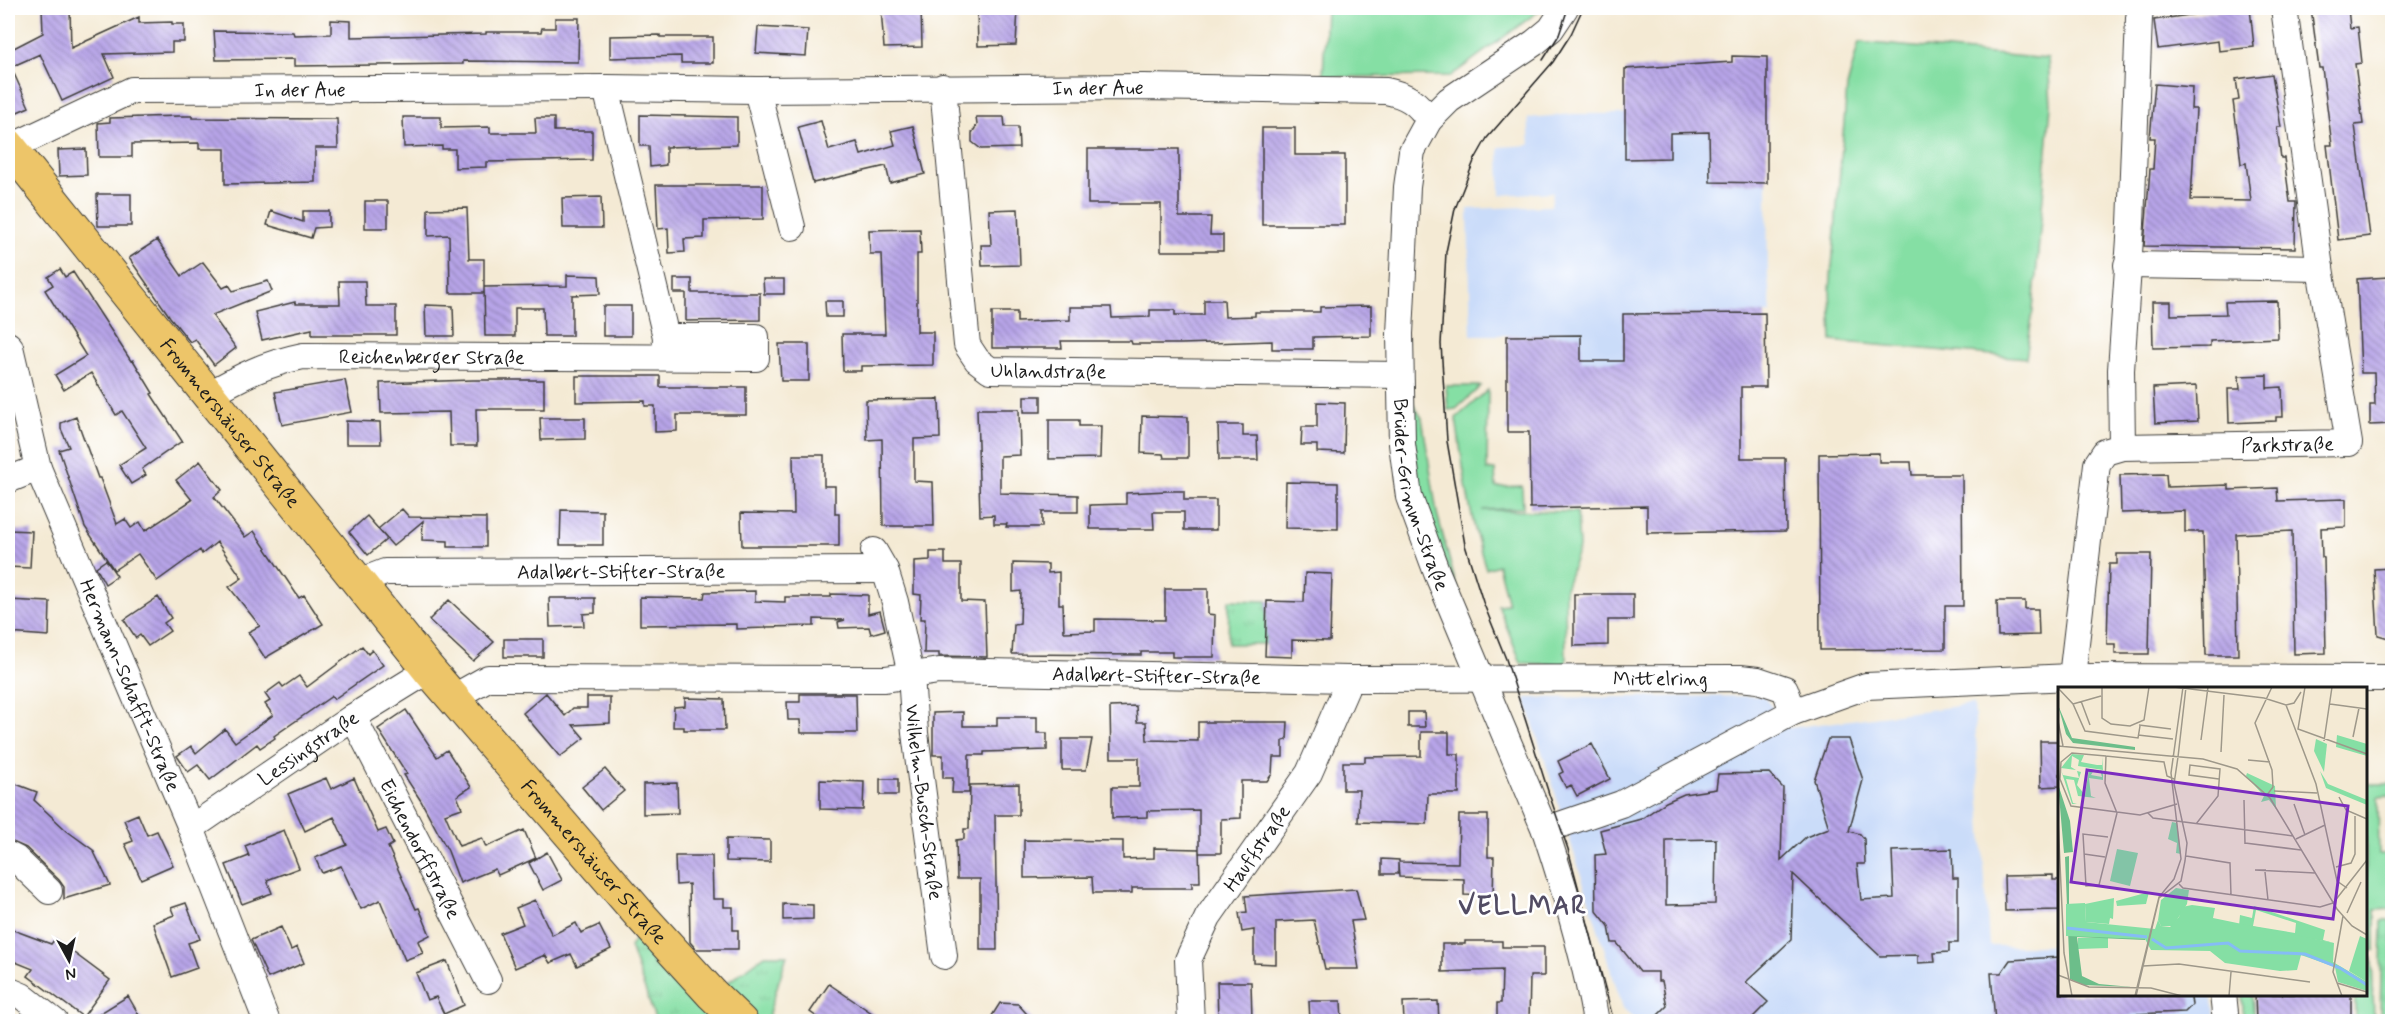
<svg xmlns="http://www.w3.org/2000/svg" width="2400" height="1029" font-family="Mynerve,sans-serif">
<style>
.built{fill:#cadcf9}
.grass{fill:#85dfa4;stroke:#507e60;stroke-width:1.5}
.park{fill:url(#park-tufts);stroke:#507e60;stroke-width:1.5}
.building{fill:url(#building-back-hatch);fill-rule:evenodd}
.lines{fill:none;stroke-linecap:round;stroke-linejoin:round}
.minor-casing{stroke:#3c3b38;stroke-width:28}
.major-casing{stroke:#3c3b38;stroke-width:35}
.minor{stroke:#fff;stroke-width:26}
.major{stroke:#edc569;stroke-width:33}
.tram{stroke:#1c1c1c;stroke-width:1.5}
.labels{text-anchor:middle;stroke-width:5;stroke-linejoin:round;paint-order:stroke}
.street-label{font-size:20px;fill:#1c1c1c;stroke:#fff}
.district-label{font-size:26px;font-weight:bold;letter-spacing:1.5px;fill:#524c63;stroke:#fff}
.inset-river{fill:none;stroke:#85bcf5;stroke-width:3}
.inset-road{fill:none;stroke:#9e988a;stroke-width:1.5}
.view{fill:#7b2cbf;fill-opacity:0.15;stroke:#7b2cbf;stroke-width:3}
.inset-edge{fill:none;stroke:#1c1c1c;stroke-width:3}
</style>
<defs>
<pattern id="park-tufts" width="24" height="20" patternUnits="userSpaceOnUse" patternTransform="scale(1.5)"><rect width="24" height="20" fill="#85dfa4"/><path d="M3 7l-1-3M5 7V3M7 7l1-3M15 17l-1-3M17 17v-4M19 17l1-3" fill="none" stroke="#72bf8d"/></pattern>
<pattern id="building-back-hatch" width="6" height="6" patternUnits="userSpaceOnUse" patternTransform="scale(1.5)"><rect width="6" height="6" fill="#b7a4e8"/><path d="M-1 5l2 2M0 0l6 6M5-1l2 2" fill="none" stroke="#9485bb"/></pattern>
</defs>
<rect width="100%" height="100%" fill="#fff"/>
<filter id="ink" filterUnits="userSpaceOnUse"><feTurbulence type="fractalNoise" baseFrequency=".0167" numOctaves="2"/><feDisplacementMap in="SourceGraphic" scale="12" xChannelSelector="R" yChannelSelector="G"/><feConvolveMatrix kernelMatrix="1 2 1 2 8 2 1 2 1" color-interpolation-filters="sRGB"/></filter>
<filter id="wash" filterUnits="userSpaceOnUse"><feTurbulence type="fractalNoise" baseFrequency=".008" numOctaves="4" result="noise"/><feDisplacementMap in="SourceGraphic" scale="24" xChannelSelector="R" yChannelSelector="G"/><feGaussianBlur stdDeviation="1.35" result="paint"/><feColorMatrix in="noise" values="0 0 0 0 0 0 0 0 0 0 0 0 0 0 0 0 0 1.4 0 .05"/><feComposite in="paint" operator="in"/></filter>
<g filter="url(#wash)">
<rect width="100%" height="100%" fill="#f4ead4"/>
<path class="built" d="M1573 114H1625V159L1670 158V133L1709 132 1710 182 1767 183 1768 276 1771 313 1624 314 1623 361H1581L1580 335H1471L1468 209 1551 206 1553 192 1500 195 1499 147 1530 145 1528 118Z
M1763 696 1789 728 1974 704 1989 946H2059L2060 994 2211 995 2216 1021H1636L1623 1008 1525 698Z"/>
<path class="grass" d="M1326 8H1543L1451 76 1323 77Z
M1859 42 2048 59 2051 105 2033 310 2026 358 1832 341 1830 290 1847 87Z
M1446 386H1481L1456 409 1448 410Z
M1488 390 1487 470H1495L1496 487 1522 486 1523 508 1482 510 1577 512 1579 548 1565 589 1566 665 1521 663 1498 605 1508 604 1498 565 1486 569C1470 520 1463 469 1456 418Z
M1410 399 1422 418 1437 513 1457 589 1420 507Z
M2366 784H2392V796L2378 797 2379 854H2392V909L2375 910V950H2366Z
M2366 958H2372L2374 1021H2355V995L2366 994Z
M2242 995H2252L2254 1021H2244Z"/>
<path class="park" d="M1229 600 1267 601 1266 644H1228Z
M649 916 720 988 765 955H787L769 1013 770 1021H656L630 947Z
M2382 921H2392V1021H2380Z"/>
<g id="blocks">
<path class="building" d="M42 8H70L71 48 139 17V23L172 22V24H184V42H172V52L104 54 114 77 62 101 40 54 11 67 29 107 8 116V51L43 33Z
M881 8H921L922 47 884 48Z
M977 8H1018L1016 45 978 46Z
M2238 8H2250L2254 47 2219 51 2218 41 2158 49 2154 20Z
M2311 8H2348L2350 28 2358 27 2362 63 2355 64 2363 124 2355 125 2370 236 2338 240 2327 145H2332L2322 68H2319Z
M555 18H579L578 62 463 61V64L294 66V59L216 60 214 31 293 32 294 35 331 34V20L351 21V37L486 34V32H541L542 28H555Z
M758 27 808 30 806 56 756 53Z
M660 35V37H713V63H681V56L610 58V36Z
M1732 56 1767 57V183L1710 182 1709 132 1670 133V158L1625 159V69L1732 62Z
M2272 74 2281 127H2277L2281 158H2284L2290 202H2296L2295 248 2144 246 2150 169H2153L2155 138H2150L2155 84 2192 87 2191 109H2196L2191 200 2251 201 2246 163 2241 164 2238 137 2233 101 2239 100 2236 79Z
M640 115 737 117V145L666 147V165L650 167 649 146H640Z
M179 116H192V118L337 119 338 148H315V182L225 184V149H199V143L132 144V157H99L98 123 110 122V118Z
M403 117H441V128L490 127V133H536L535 118H554V131H592V160L486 162V167L455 168V149H442V146L404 147Z
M976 117H1004L1005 127H1018L1019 148 981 149 972 142V133L977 125Z
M821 121 829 150 857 142 861 155 895 145 891 131 913 126 925 174 890 183 886 166 813 183 798 127Z
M1262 128H1295V155H1345V225H1262Z
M86 149 87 175 59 176 58 150Z
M1088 149H1179V217H1211L1210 235H1223V251H1161V204H1088Z
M656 185H763V219L704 220V238L684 239 685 252 669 253 668 228 658 229Z
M97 194H131V226H98Z
M601 197 602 228H563L562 198Z
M365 201H388V228H365Z
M467 208 469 259H484V293H450L449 235 428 236V209Z
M1018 209 1020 265 982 266 981 245H991L989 210Z
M271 211 303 222V211H329V227L314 228 311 238 267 225Z
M920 229 921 254H917V332H933V365L861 366V371H843L842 334H885L882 254H870L869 230Z
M157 240 182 276 203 262 223 288 229 285 233 291 268 281 272 291 212 315 236 348 214 365 195 339 190 342 170 317 129 258Z
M60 269 65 277 73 272 131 361 133 360 153 393 151 394 182 441 142 469 146 475 131 484 119 465 146 448 122 411 116 415 91 373 64 390 55 375 86 356 45 290 53 285 48 277Z
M567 275 599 276 600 294 572 295V336H544L543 308H515V336H485L484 287 567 286Z
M2388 277 2389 293H2392V315H2388L2389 345H2392V424L2370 425V405H2375L2374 373H2361L2357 279Z
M674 279H692V293H760V320L686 321V293H674Z
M763 279H784V294H764Z
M339 281H365L366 306H396V335H312V329L262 340 255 312 295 302V304H340Z
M1204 300H1224L1225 317 1255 316V312H1320V307L1371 306V336L1313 337V349H1272V341L1181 344H1132L1131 341H1061L1062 348H992V312H1017V322L1070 320V307H1111L1112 318 1150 317V310H1175V315H1204Z
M825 301H843V317H826Z
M2277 301 2278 338 2210 341V347L2153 348 2152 302H2171V315L2226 314 2225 302Z
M425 305 453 306 454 336H426Z
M603 306H631V336H603Z
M1765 313 1766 387H1741V458H1785L1786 531 1647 533V506L1530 508 1529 432H1507V336L1581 335V361H1623V314Z
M779 344H809V381H781Z
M2267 375V388L2282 387 2283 417H2276V421L2229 423 2228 389H2240L2239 376Z
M576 376H660V387H746V415H677V431L655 432V406H645V401L576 402Z
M345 380 352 412 282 425 275 392Z
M473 380H544V409H476L477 446H450L449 412 381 413 380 383Z
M2196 386 2198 421 2155 423 2153 388Z
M1024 396H1041V412H1024Z
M939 399 940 438 914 439V481L933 482 934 526H883L882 439 867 440 866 400Z
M1317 402 1345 403 1344 453 1317 452V445H1301L1302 427H1317Z
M977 409H1019L1020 455 1000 456V493L1078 495V512H1042V527H1006L1007 524H994V515L980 516Z
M1142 416 1188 417V458H1164L1163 454 1141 453Z
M76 417 98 478H100L117 524 125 519 131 528 140 522 145 531 192 500 176 480 200 461 222 490 214 497 245 537 254 531 299 598 304 595 323 624 265 658 248 632 260 626 229 587 242 578 217 542 202 554 200 550 157 581 138 554 114 570 85 527 59 450 69 447 61 429V423Z
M540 418H585V439L541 440Z
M1049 420H1079V426H1101L1100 458 1049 459Z
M346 421 380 422 381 444H346Z
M1218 425H1243V436H1257L1258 460H1219Z
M1879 453V462H1911L1912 475H1962L1963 606H1945V649L1820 650 1819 454Z
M793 455H824V486H835V514H839V546H742L741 513 794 514Z
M2166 474 2167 487 2229 485V490L2277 488 2278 501 2346 499V527L2321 528 2322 557 2324 558 2326 653 2294 654 2292 531 2236 534 2238 655H2206L2203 532H2185V511L2121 513 2120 475Z
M1286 482 1338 483V529L1285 528Z
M1167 491H1184V500H1216V530H1184V512H1153L1154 529H1090V505L1126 504V493Z
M402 509 409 517 486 518V547H448V541L422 540 423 521 393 546 378 529Z
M561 510 603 511V545H560Z
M367 516 387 539 368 555 349 532Z
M8 530 32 531 30 568 8 567Z
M930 552H945V564H961V601L985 602 987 657 939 656V653H924L925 619H920L921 595 914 594V561L930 560Z
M2117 554H2151L2149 654H2115V644H2107L2109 564H2117Z
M106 560 117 576 105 584 96 567Z
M1013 563 1048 564V573L1059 572V604H1063L1064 632 1095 631V619L1165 620V589H1208V614L1215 615 1214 657H1172V652H1141V655L1012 654 1014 625 1020 624 1021 591 1013 592Z
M2392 568V639L2378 635 2374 569Z
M1305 573 1332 574 1330 641 1292 640V657L1265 656 1267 601 1304 602Z
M755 591V601L785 602V597H831V594L868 595V614L880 611 885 630 871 634 869 627 839 628 838 622 845 620 814 619V626L766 627V628L736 629V624L640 625V597L704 598 705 592Z
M1574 594H1633V620H1608V645L1574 646Z
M158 597 171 618 164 623 170 631 148 646 140 635 136 638 124 620Z
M549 598H595V613L583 614 584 626 550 627Z
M8 600 50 602 49 636 8 633Z
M449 600 494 642 473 661 429 620Z
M1997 601H2025V609H2038L2039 635 1998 636Z
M504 639H543V657H504Z
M362 646 368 654 372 650 383 665 334 699 332 696 274 736 275 738 260 748 257 744 210 780 198 765 188 772 177 756 191 746 196 753 225 729 235 742 273 715 265 704 270 701 265 694 280 683 283 687 299 676 307 687Z
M546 693 565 716 573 708H587V697H610V723L573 725 584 738 560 757 523 713Z
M800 694H856L857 733H801L800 720H788L787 702H800Z
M685 698 724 699 725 730H684V727H673L674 707 685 706Z
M1136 706 1137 722H1146L1147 740 1198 741V722H1288L1287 740 1283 741V757H1273L1272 774 1267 781H1241V818L1221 819V853H1199V810L1147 811V817L1112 818V787H1139V758H1111L1110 707Z
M406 710 437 757 447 750 471 787 457 796 462 808 445 814 459 846 482 838 486 847 524 830 536 858 498 875 495 869 460 883 448 851 421 801 404 775 407 774 378 729Z
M963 712V726H997V717H1037V733H1047V750L984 752V755H969V793H952L953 778H943V755H933V713Z
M1408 712H1424L1425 727H1408Z
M1421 732H1449V754H1459V794H1428L1427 824 1358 822 1359 790H1343V762H1365V757L1421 756Z
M1062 739H1092L1086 770H1062Z
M1828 739H1849L1863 780 1849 831 1860 834 1864 839 1865 864H1857L1861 900 1894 898 1892 851 1952 849 1953 878H1958V943H1949V952L1934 953 1935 962 1918 963V955L1880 956 1793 874 1791 940 1746 982 1768 1002 1748 1022H1651L1667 1006 1662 981H1658V972H1640L1617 943H1612L1609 926 1596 910 1595 855 1606 854 1600 830 1641 819 1666 802 1684 794 1716 789 1718 774 1769 773 1783 788 1781 860 1806 837 1829 828 1814 780ZM1716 839 1715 904 1666 905V840Z
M2040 741H2060V786L2041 787Z
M1592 744 1610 779 1577 796 1571 785 1566 788 1559 774 1563 772 1558 761Z
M605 769 624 791 601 810 582 787Z
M326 778 331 789 354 778 378 832 386 829 393 844 388 847 416 909 419 908 430 935 418 941 423 953 405 960 380 900 361 909 341 866 322 873 315 858 347 845 334 817 305 831 288 794Z
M880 779H898V795H880Z
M820 780 864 782 863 810 820 809Z
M8 781 37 792 34 800 67 831 93 850 110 885 64 899V887L59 880 26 848 8 840Z
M677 783 678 813 643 814V784Z
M1019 784V815H995L997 950H980V879H957L956 840 964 839V829H969L970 785Z
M138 814 147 835 157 831 173 865 141 879 125 844 133 841 124 820Z
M1459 815H1488V857H1494L1493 896 1464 895V879L1399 877 1398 863V874H1382V859L1399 860V862L1458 863Z
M284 830 299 868 267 880 272 893 242 904 226 865 249 856 245 846Z
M726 839 770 840V862L726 861Z
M1024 840 1123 841V859L1154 858V848L1199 849 1200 882H1192V888H1132V893H1093L1092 877 1024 878Z
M547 852 562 880 543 890 529 863Z
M675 856H712L713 899H724V907H733V930H738V949H696L690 942 689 884 676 885Z
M2053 875V880H2060V910L2005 911 2004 876Z
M1356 889 1364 920 1351 921 1359 969H1325L1314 920 1276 922V964L1254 963V930L1242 932 1239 913 1247 912 1245 896Z
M535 900 552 935 576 923 581 933 599 925 611 949 577 966 571 954 550 963 545 955 515 968 500 933 523 924 516 908Z
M186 903 200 939 188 943 197 968 172 977 153 923 174 915 171 908Z
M783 904 813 905V919L783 920Z
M281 927 291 950 297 947 304 963 268 978 251 940Z
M8 928 51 944 55 939 110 980 83 1017 28 976 33 969 8 959Z
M1465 941H1502V947H1544V976H1530L1529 1022H1497V1003H1501L1502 970 1442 972V944H1465Z
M2060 957V994H2187L2191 998 2192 1005 2185 1012 2133 1014 2122 1022H1995L1991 973H2001L2010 960Z
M447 961 464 1005 444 1014 436 997 427 1000 416 973Z
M1217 982H1251L1252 1021H1218Z
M829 984 885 1022H824L810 1012Z
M2255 994H2351V1022H2256Z
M128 996 143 1022H86Z
M1309 1001H1341L1342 1022H1310Z
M1438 1001 1439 1022H1404L1403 1002Z
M1000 1003 1018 1004 1034 1022H988Z"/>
</g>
</g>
<g filter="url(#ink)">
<use href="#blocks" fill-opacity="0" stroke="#3c3b38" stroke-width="1.5"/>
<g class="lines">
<defs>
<g id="minor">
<path id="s1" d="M1565 8 1551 29 1534 43 1449 100 1429 120 1412 151 1407 187 1400 334 1402 444 1409 497 1437 573 1545 830C1566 893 1585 956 1596 1022"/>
<path id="s2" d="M943 87 967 345 977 360 990 370 1400 375"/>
<path d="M606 88 666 337"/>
<path d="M757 90 792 227"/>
<path id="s3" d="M9 148 132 90 606 88 757 90 1143 87 1386 91C1406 95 1418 102 1429 120"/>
<path d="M2127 265 2320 268"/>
<path id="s4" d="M8 345 10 347 38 468 191 828 267 1022"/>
<path id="s5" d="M208 395C242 376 264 364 303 356L756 358V337H666L665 356"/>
<path d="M2122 447 2121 370 2131 224 2139 18 2141 8"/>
<path d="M8 480 38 468"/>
<path id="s6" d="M874 551 885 570 895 602 911 675 915 733 944 956"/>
<path id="s7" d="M359 582 385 572 885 570"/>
<path id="s8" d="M2072 677 2097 464 2105 452 2122 447 2349 443 2320 268 2284 8"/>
<path id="s9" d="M454 697 488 678 885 679 939 671 1350 679 1740 678 1758 680 1785 689 1793 712"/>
<path id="s10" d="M353 717 488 980"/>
<path id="s11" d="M191 828 353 717 429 670"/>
<path d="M1545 830 1621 804 1793 712 1866 686 2072 677 2392 678"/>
<path d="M8 855 16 859 49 891"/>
<path d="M8 990 22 996 55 1022"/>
<path d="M2223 994 2226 1022"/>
<path id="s12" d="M1191 1022 1188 960 1208 917 1309 773 1350 679"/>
</g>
<g id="major">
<path id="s13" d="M8 145 429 670 640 915 712 994 741 1022"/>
</g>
</defs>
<use href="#minor" class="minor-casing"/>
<use href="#major" class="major-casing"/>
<use href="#minor" class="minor"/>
<use href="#major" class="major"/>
<path class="tram" d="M1583 8 1571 34 1553 62 1487 138 1474 161 1455 209 1446 252 1441 344 1447 441 1465 545 1483 602 1506 659 1549 794 1568 849 1614 1022
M1543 60 1559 35 1568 8"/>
</g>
</g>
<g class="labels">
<g class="street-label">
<text dy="7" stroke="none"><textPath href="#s3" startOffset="1102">In der Aue</textPath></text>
<text dy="7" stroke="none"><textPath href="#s3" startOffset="304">In der Aue</textPath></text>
<text dy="7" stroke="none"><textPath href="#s5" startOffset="232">Reichenberger Straße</textPath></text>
<text dy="7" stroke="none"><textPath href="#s2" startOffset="352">Uhlandstraße</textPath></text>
<text dy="7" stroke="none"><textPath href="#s13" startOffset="356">Frommershäuser Straße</textPath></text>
<text dy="7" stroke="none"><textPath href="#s8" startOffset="412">Parkstraße</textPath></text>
<text dy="7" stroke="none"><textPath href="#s1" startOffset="560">Brüder-Grimm-Straße</textPath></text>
<text dy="7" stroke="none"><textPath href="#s7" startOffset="264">Adalbert-Stifter-Straße</textPath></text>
<text dy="7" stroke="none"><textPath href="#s9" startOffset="708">Adalbert-Stifter-Straße</textPath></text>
<text dy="7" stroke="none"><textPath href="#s9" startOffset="1212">Mittelring</textPath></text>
<text dy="7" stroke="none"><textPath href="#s4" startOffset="363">Hermann-Schafft-Straße</textPath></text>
<text dy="7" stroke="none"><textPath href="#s11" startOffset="142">Lessingstraße</textPath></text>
<text dy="7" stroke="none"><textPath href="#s6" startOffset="258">Wilhelm-Busch-Straße</textPath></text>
<text dy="7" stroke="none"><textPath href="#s12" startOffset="194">Hauffstraße</textPath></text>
<text dy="7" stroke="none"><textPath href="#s10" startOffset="148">Eichendorffstraße</textPath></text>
<text dy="7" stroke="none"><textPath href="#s13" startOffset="926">Frommershäuser Straße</textPath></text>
</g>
<g class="district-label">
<text x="1523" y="914">VELLMAR</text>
</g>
</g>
<g transform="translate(2058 687)">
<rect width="309" height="309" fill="#f4ead4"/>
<path d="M279 48 309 57V69L278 60ZM14 67 26 68 23 75 39 78H44V70L45 83 20 79 21 73 14 69 13 80 18 83 3 81ZM31 82 36 83 33 88 44 90 42 83 45 84V93L31 91 33 109 38 111 20 109 16 93 8 92 15 116 19 117H14L3 83 5 88 15 90 21 91 19 84 23 85 19 98 27 108ZM262 84 270 97 309 113V118L268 101ZM114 135 119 136 123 167 118 166 119 156 110 152ZM59 162 80 166 72 199 52 194ZM118 201 131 203 129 217 115 239H103L100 233 103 213ZM91 205 88 217 59 219 58 214ZM56 211 55 232 52 231 51 237 28 235 27 217ZM196 219 267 243 265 253 276 256 181 239 182 228 194 231ZM198 223 238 236 237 246 195 239ZM302 249 309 252V295L291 284ZM50 250V261L20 262V251Z" fill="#85dfa4" fill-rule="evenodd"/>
<path d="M0 18 14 51 77 60V63L15 56 8 47ZM0 97 12 134 15 165 6 166ZM11 169V217L25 236 88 248 87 253 19 250 24 289 41 297 74 300 25 298 12 292 7 170Z" fill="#6cbe8a"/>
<path d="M189 86 217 99 218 122 211 113 203 115 206 109 188 89ZM27 216 28 235 97 242 100 233 103 239 112 240 121 230 124 220 134 218 157 221 155 231 276 256 275 275 309 295V304L280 295 277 280 243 268 239 283 222 284 167 276 152 264 93 263 87 252 8 249V217Z" fill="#85dfa4"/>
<path d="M258 52 269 57 266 85 256 64Z" fill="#85dfa4"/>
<path class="inset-river" d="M9 241 89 250M94 252 108 261 170 256 182 264 247 267 282 281 309 298"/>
<path class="inset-road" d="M44 0V31L53 37 72 39 86 33 91 0M116 0 206 11 228 18 236 16 243 5M247 0 240 42 309 67M0 1 15 17 27 44 80 51 82 39M23 14 32 38M15 17 43 9M272 17 309 22M228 18 258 97 279 194 289 201M0 34 5 59M81 38 113 42M80 48 115 52M295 50 301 21M143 53 150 0M266 54 274 0M0 59 145 72 179 82 212 111 279 222 294 239 309 248M163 65 166 8M48 69 14 66 3 75 2 92 13 119 82 128 119 117M120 70 128 0M190 73 212 75M216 104 259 106M209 108 215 100 214 83 197 36 214 0M281 110 288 123 309 132M186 113 187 157M236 117 247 148M59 126 47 96 48 69 106 75 109 89 116 92M90 126 95 131 235 149M0 132 6 266 14 309M138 137 160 109 162 82 132 78 131 88 161 92M50 150 25 147 28 199 41 198 59 126M238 152 267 138M187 156 243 163M26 167 47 170M128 169 172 176 173 208M278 180 293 176 297 167V129M208 183H197L257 186M207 185 210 213M121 197 125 201 262 220 275 216M276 215 309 173M289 226 303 195M85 279 121 277 252 295M0 288 31 300 93 301 124 309M279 296 309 305M77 309 101 210 116 192 123 172 113 86 125 0M78 309 101 211 123 194 127 174 129 156 116 97 120 70M171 309 173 285M284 309 275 285 285 229"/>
<path class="view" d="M29 83 290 119 275 232 13 195Z"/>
<rect width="309" height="309" class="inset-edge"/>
</g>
<rect width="2400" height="1029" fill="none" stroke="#fff" stroke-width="30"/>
<g transform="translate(69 960) rotate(172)" stroke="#ffffff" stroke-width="4.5" paint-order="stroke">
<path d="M0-4.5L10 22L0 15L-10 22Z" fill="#1c1c1c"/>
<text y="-9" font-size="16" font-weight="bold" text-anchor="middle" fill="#1c1c1c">N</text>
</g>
</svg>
